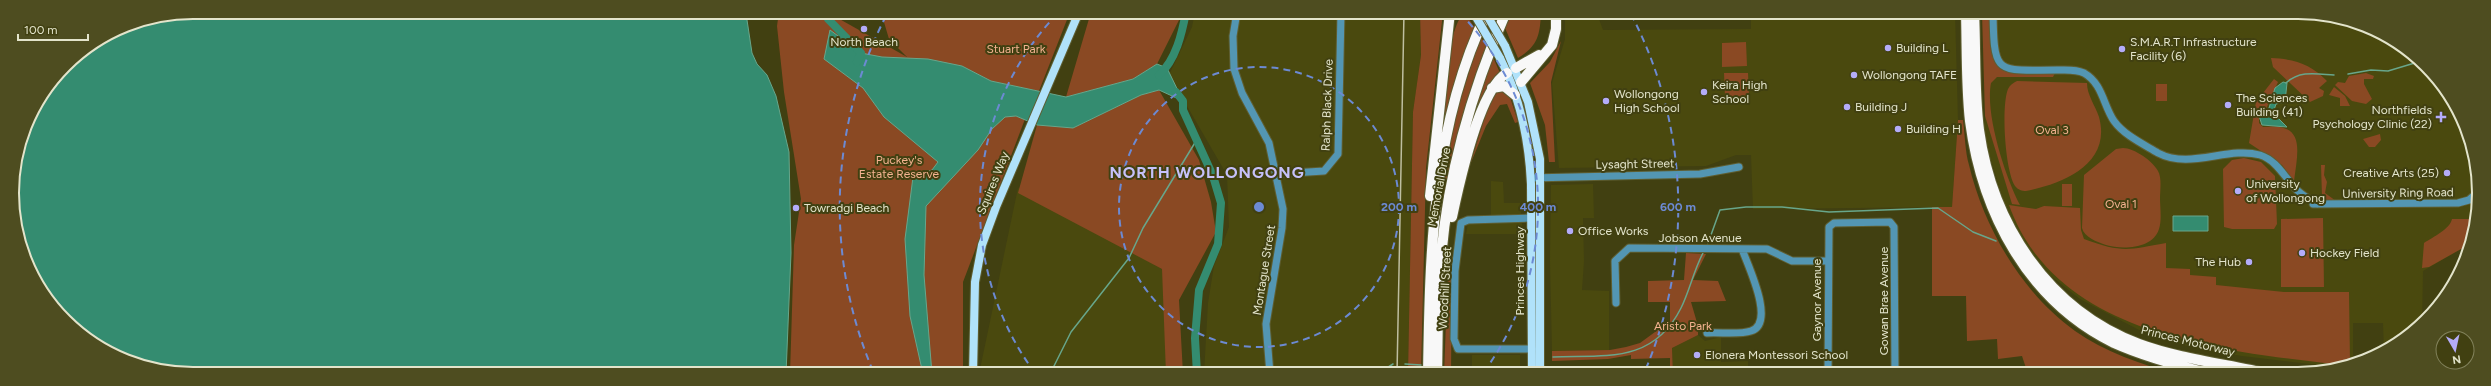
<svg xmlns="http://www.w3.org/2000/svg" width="2491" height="386" font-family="Figtree,sans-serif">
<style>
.built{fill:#4a490e}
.green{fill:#8a4923}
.water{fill:#348c70;stroke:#68a68b}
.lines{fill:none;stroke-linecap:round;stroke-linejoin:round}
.stream{stroke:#68a68b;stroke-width:1.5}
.river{stroke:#348c70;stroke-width:8}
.minor-casing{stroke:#5e5e32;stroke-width:9}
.major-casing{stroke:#5e5e32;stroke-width:10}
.highway-casing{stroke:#5e5e32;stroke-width:12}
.minor{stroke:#5396b3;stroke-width:7}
.major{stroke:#b0e2fa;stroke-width:8}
.highway{stroke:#f8f8f8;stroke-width:10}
.rail{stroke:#bebea0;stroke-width:1.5}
.major-bridge-casing{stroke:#5e5e32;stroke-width:10;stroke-linecap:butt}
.major-bridge{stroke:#b0e2fa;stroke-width:8}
.ring{fill:none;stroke:#6c8ad3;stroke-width:2;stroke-dasharray:7 5}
.poi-dot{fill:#b4acf9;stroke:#414011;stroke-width:1.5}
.labels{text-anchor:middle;stroke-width:4;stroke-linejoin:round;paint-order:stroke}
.poi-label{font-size:12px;fill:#e3e4cb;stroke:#414011;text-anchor:start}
.park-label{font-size:12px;fill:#f3b290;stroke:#414011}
.street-label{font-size:12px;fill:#e3e4cb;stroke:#414011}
.district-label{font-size:16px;font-weight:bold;letter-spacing:1px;fill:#c6c1fa;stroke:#414011}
.rim{fill:none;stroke:#e3e4cb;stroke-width:2}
.centre{fill:#6c8ad3;stroke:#414011;stroke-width:2}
.ring-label{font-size:12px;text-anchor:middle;font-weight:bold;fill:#6c8ad3;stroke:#414011;stroke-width:4;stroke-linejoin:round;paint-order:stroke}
</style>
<rect width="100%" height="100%" fill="#414011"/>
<path class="built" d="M1195 12H1420L1421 55 1413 112 1408 374H1204L1208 303 1214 266 1229 227 1227 175 1169 75 1192 27Z
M1565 12H1589L1590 19H1599L1603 30 1751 29V12H1955L1958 120 1952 207 1753 209 1751 155H1736L1706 166 1559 168 1552 83 1565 39Z
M1982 12H2310L2378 31 2434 74 2469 135 2479 205 2467 248 2461 249 2423 271 2422 324 2384 351 2383 323H2353V362L2336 367 2242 356 2193 348 2139 330 2080 299 2051 276 2026 245 2007 213 1983 134 1985 116Z
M1491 181 1503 182 1504 203H1520L1523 234H1466L1468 223 1491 221Z
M1593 184 1594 218H1583L1584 261 1582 290 1609 291V350L1552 351 1550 261 1551 185Z
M1018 188 1162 269 1171 374H979Z
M1698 335 1705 341 1721 337V362L1748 361V374H1673L1672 348Z
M1472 355H1520V374H1472Z"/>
<path class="green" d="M779 12H827L907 57 889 39 881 12H1070L1039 91 991 81 962 66 911 58 1015 116 1025 119 963 282V374H790L794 245 801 199 784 92 777 26Z
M1091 12H1181L1180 18 1157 64 1133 79 1066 97Z
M1420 12H1443L1426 168 1421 374H1408L1413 112 1421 55Z
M1464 12 1475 28C1458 67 1447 105 1439 147 1441 116 1445 34 1464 12Z
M1513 12H1541C1540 35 1538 46 1518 58L1505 28Z
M1657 12H1740V20L1657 18Z
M1982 12H1991C1991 75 1995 73 2055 73L2053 77H1997L1991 83C1985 114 2005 176 2020 205L2012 204 1985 116Z
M1481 37 1487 47 1466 108 1436 290C1436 268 1434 245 1436 223 1441 159 1460 97 1481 37Z
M1561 41 1551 82 1555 162H1549L1545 125 1530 83 1550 62Z
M1746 42 1747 66 1722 67V43Z
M1493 57 1500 73 1489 87 1463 162 1476 105Z
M2271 58C2294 59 2311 64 2327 81L2319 88 2324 91 2323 96 2310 102 2273 67Z
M1724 73H1748L1749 96 1725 97Z
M2366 73 2374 76 2373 79H2364V84L2372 99 2366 104 2352 101 2335 85 2338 82 2345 83 2349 76Z
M2274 79 2278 82 2266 109 2259 115V123L2263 127C2306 122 2298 150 2294 181L2282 165 2249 143 2256 102Z
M2017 81 2087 83C2087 95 2095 105 2099 117 2112 164 2063 184 2026 191 2022 191 2018 190 2015 186 2005 170 2001 107 2008 89 2010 85 2013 83 2017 81Z
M2156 84H2167V101H2156Z
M2334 87 2345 96 2350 106H2340V98L2329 95Z
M1159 90 1199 160 1211 202 1216 232 1179 300 1183 374H1166L1162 269 1018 193 1037 125 1073 128 1141 95Z
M1503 91 1509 94 1518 122 1515 123 1507 104 1500 105 1486 126 1470 165 1489 104 1497 92Z
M1958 120H1963C1965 135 1965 151 1969 165 1984 228 2022 293 2075 331 2105 352 2141 364 2175 374H2028L2022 356 1998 359 1997 339 1967 341 1966 296H1932V207H1952Z
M2380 134 2381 140 2375 147H2369L2363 139Z
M2123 148C2134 148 2153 161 2158 171 2162 178 2160 190 2160 198 2160 207 2162 220 2159 229 2153 249 2122 250 2106 245 2097 242 2084 237 2082 228L2084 175 2116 149Z
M2244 158 2261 162 2275 176 2277 224 2274 229H2232L2224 227 2223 169 2232 160Z
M2321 165H2325L2324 175 2327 182 2325 193 2336 201 2324 200 2322 196Z
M2062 184H2072V206H2062Z
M2009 205 2036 209 2044 206 2080 208 2081 230 2084 239C2122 253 2128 250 2166 243V268L2190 269V275L2216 277V285L2284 292H2349L2350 363 2342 365C2224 351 2056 337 2009 205Z
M2477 212 2467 248 2461 249 2429 267 2422 268 2424 243C2433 237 2450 229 2452 219H2470Z
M2323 218 2324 287H2281V219Z
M1686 253 1706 254 1693 280 1718 281 1726 301 1691 302 1698 326V335L1672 348 1673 374H1670V358L1631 359V355L1608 359 1552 361V351L1610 350 1626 347 1640 343 1670 321V302H1648V281L1684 280Z
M1448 270H1452L1451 374H1444Z"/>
<path class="water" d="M193 12H750L747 20 752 53 757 64 767 75 776 96 789 152 791 253 786 374H181L113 355 57 313 22 251 12 181 31 113 65 65 124 26Z
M830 30 861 53 882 57 928 59 962 66 991 81 1066 97 1133 79 1157 64 1167 68 1183 101 1159 90 1141 95 1073 128 1037 125 1016 116 1005 117 992 129 978 150 926 206 924 275 932 374H923L910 316 905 239 913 177 932 170 938 162 884 117 863 88 824 59Z
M2283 82 2287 83 2285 102 2276 104 2273 113 2287 127 2262 125 2259 116 2269 108 2275 88Z
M2173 216H2208V231H2173Z"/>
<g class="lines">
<path class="stream" d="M2348 74 2371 70 2388 71 2418 62
M2286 83C2300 70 2317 74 2334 75
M1707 246 1720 210 1746 207H1782L1829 212 1938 208 1973 232 1996 241
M1553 357C1605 355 1653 364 1681 308 1690 290 1694 269 1704 251
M1405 364 1421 365
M1050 374 1071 332 1129 258 1143 228 1196 141
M1382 374V371L1393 364"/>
<path class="river" d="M825 12 828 19 861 53 857 62
M1159 75C1176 60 1182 33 1186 12
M1176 92 1183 101V110L1213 176 1221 203 1218 244 1199 290 1195 338 1197 374"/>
<defs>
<path id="minor" d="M1237 12 1233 36 1234 69 1242 93 1269 143 1283 209 1282 228 1266 324 1270 374
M1993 12C1994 77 1996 70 2057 70 2067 70 2076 69 2084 73 2103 84 2103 105 2114 121 2124 135 2143 144 2158 153 2190 170 2228 146 2260 155 2276 160 2284 176 2295 188 2301 195 2309 199 2317 204
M1277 174 1324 171 1338 154 1341 12
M1531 178 1700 174 1739 167
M2313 204 2458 203 2469 200 2477 193
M1531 218 1468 220 1461 223 1455 271 1454 339 1458 349H1532
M1616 303 1615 261 1629 248 1767 249 1792 261H1828
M1707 333C1720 332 1739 335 1751 331 1776 323 1748 266 1742 249
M1828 374 1829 227 1834 223 1890 222 1894 227 1895 374"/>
<path id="major" d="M1505 46 1528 102 1540 159V374
M1500 58C1520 97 1529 141 1531 184L1532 374
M973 374 975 282 982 245 996 207 1079 12"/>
<path id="highway" d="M1966 12C1967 48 1966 85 1970 121 1982 213 2028 301 2114 343 2145 357 2179 366 2212 374
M1974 12C1976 51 1974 91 1979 130 1992 224 2048 310 2139 344 2180 359 2226 364 2269 374
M1516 68 1539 55
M1521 82 1552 45 1556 29V12
M1492 88 1504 86 1515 95
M1430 196 1450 12
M1452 217C1459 184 1479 89 1507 73
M1428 374C1430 250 1432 126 1487 12
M1437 374C1438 335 1437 296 1441 258 1448 173 1472 90 1506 12"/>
</defs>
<use href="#minor" class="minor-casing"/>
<use href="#major" class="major-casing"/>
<use href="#highway" class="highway-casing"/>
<use href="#minor" class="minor"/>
<use href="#major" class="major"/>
<use href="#highway" class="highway"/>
<path class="rail" d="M1397 374 1404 12"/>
<defs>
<path id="major-bridge" d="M1473 12 1500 58
M1485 12 1505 46"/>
</defs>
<use href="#major-bridge" class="major-bridge-casing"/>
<use href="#major-bridge" class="major-bridge"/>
</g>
<g class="ring">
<circle cx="1259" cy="207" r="140"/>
<path d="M1035 373A279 279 0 0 1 1058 13M1460 13A279 279 0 0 1 1483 373"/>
<path d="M873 371A419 419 0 0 1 887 14M1631 14A419 419 0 0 1 1645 371"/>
</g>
<g class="poi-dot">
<circle cx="864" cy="29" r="4"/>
<circle cx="1888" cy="48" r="4"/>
<circle cx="2122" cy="49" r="4"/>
<circle cx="1854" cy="75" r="4"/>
<circle cx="1704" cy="92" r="4"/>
<circle cx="1606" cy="101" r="4"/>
<circle cx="2228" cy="105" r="4"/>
<circle cx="1847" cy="107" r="4"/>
<path d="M2439 111h4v4h4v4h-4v4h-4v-4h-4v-4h4z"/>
<circle cx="1898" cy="129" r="4"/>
<circle cx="2447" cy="173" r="4"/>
<circle cx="2238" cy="191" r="4"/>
<circle cx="796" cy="208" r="4"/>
<circle cx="1570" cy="231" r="4"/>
<circle cx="2302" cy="253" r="4"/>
<circle cx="2249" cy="262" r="4"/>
<circle cx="1697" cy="355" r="4"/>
</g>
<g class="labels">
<g class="poi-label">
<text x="864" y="46" text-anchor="middle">North Beach</text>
<text x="2130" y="46">S.M.A.R.T Infrastructure<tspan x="2130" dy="14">Facility (6)</tspan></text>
<text x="1896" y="52">Building L</text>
<text x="1862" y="79">Wollongong TAFE</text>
<text x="1712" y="89">Keira High<tspan x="1712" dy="14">School</tspan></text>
<text x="1614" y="98">Wollongong<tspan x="1614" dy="14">High School</tspan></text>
<text x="2236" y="102">The Sciences<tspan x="2236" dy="14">Building (41)</tspan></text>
<text x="1855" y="111">Building J</text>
<text x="2432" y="114" text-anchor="end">Northfields<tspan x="2432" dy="14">Psychology Clinic (22)</tspan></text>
<text x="1906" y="133">Building H</text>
<text x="2439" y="177" text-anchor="end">Creative Arts (25)</text>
<text x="2246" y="188">University<tspan x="2246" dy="14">of Wollongong</tspan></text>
<text x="804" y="212">Towradgi Beach</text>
<text x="1578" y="235">Office Works</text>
<text x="2310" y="257">Hockey Field</text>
<text x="2241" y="266" text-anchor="end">The Hub</text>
<text x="1705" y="359">Elonera Montessori School</text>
</g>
<g class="park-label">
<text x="1016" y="53">Stuart Park</text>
<text x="2052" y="134">Oval 3</text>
<text x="899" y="164">Puckey's<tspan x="899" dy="14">Estate Reserve</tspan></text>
<text x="2121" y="208">Oval 1</text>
<text x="1683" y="330">Aristo Park</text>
</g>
<g class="street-label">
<text transform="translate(1327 105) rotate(-88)" y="4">Ralph Black Drive</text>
<text transform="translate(1635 164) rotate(-1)" y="4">Lysaght Street</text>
<text transform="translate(993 183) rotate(-68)" y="4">Squires Way</text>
<text transform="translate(1439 187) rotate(-79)" y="4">Memorial Drive</text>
<text transform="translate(2398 193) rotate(-1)" y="4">University Ring Road</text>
<text x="1700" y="242">Jobson Avenue</text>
<text transform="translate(1264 270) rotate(-81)" y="4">Montague Street</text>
<text transform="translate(1520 271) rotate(-90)" y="4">Princes Highway</text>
<text transform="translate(1445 288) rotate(-87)" y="4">Woodhill Street</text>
<text transform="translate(1817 300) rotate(-90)" y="4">Gaynor Avenue</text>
<text transform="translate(1884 301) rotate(-90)" y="4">Gowan Brae Avenue</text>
<text transform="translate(2188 341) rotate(14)" y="4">Princes Motorway</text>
</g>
<g class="district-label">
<text x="1207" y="178">NORTH WOLLONGONG</text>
</g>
</g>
<path d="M0 0H2491V386H0ZM193 19H2298A174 174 0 0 1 2472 193V193A174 174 0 0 1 2298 367H193A174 174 0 0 1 19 193V193A174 174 0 0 1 193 19Z" fill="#4e4d20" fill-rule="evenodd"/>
<path class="rim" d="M193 19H2298A174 174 0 0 1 2472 193V193A174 174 0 0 1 2298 367H193A174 174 0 0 1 19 193V193A174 174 0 0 1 193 19Z"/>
<circle cx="1259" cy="207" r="6" class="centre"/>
<g class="ring-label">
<text x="1399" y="211">200 m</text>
<text x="1538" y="211">400 m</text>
<text x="1678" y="211">600 m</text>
</g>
<g transform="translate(2455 350) rotate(171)"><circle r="19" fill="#414011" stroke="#82825b"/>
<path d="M0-3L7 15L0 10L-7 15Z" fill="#b4acf9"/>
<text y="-6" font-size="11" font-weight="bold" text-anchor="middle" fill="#e3e4cb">N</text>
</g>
<path d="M18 34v6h70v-6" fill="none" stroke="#e3e4cb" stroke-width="2"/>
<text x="24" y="34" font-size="12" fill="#e3e4cb" stroke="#414011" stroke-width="3" paint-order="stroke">100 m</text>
</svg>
